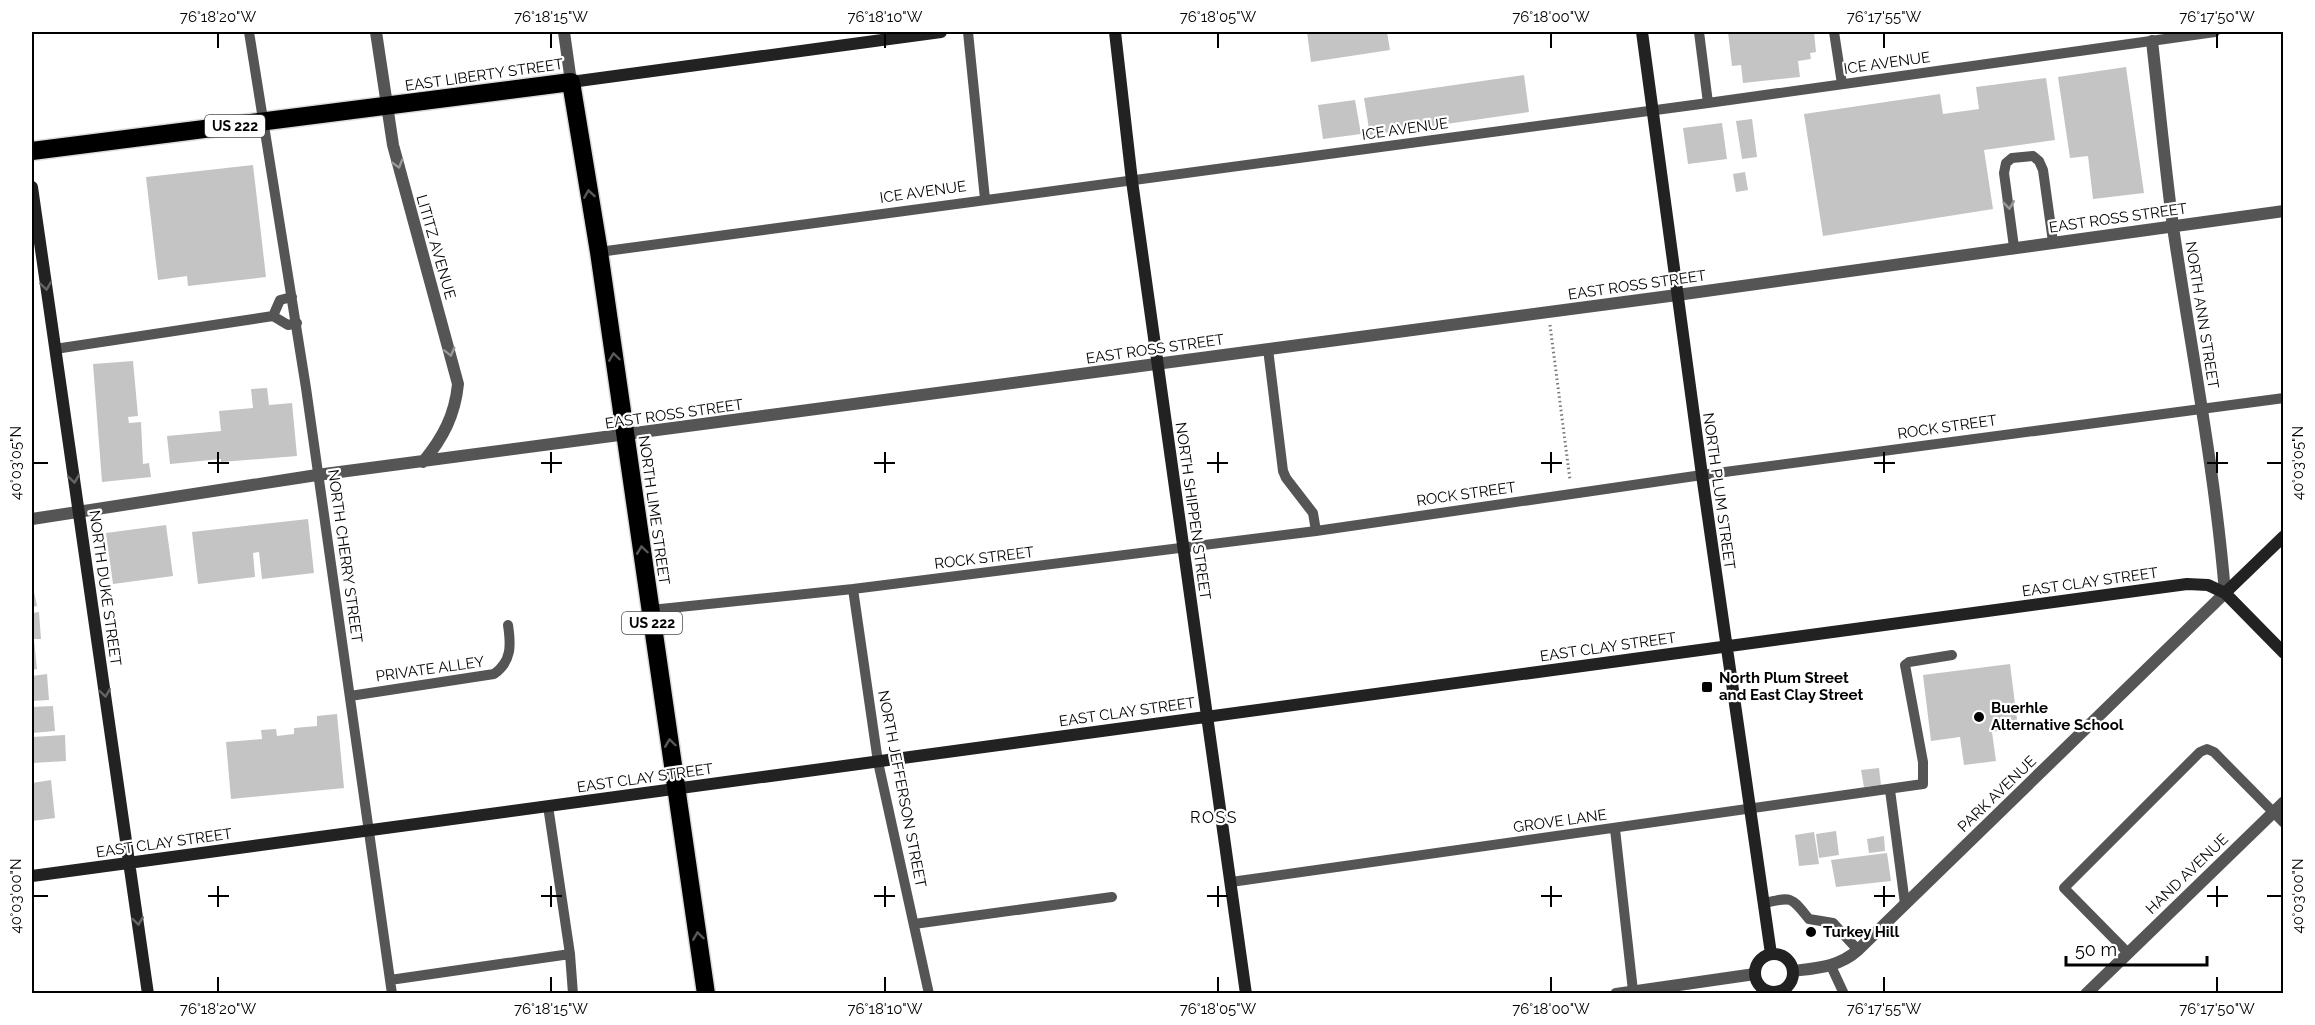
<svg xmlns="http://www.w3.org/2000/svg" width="2315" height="1025" font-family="Raleway,sans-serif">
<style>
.building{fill:#c4c4c4}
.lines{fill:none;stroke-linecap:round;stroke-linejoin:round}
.highway-casing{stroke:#dbdbdb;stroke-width:21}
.path{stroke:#777;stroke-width:3;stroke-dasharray:1.5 3;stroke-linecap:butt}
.lane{stroke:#555;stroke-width:10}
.street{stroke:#555;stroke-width:12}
.secondary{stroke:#222;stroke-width:12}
.highway{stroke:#000;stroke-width:18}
.oneway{stroke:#999}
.oneway2{stroke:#595959}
.oneway3{stroke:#646464}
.ticks{fill:none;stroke:#000;stroke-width:2}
.poi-dot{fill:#000;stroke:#fff;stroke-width:2}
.labels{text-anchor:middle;stroke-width:4.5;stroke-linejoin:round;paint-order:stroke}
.shield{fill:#fff;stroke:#4c4c4c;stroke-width:1.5}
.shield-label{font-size:14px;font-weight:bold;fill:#000}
.street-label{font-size:15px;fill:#000;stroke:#fff}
.poi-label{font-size:15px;font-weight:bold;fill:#000;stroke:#fff;text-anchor:start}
.neighbourhood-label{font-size:16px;letter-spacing:1.5px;fill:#000;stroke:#fff}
.neatline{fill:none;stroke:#000;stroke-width:2}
.ticks-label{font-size:15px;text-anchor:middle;fill:#000}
</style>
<rect width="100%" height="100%" fill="#fff"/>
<path class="building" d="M1307 32H1387L1390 50 1311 62Z
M1728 32H1814L1816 52 1810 53 1811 59 1798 61 1800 77 1743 83 1741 65 1732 66Z
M2126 67 2144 193 2093 199 2088 156 2070 158 2058 77Z
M1524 75 1529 112 1370 135 1364 98Z
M2046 78 2055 140 1984 150 1993 209 1823 236 1804 114 1940 94 1943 114 1979 109 1976 87Z
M1355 100 1361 134 1323 139 1318 105Z
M1752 119 1757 157 1742 159 1736 121Z
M1722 123 1727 159 1688 164 1683 128Z
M253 165 266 277 188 286 187 276 158 280 146 177Z
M1745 172 1748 190 1736 192 1733 174Z
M133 361 138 416 128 417 129 423 141 422 143 464 149 463 151 477 102 482 93 364Z
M267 388 269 405 292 403 297 456 221 462V459L170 464 167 436 221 431 219 411 253 408 251 389Z
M308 519 314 573 262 579 259 552 253 553 255 577 198 584 192 532Z
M166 525 173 576 113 584 106 533Z
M32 582 37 606 32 607Z
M39 612 41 639H34L37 669 32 670V613Z
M2010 664 2018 728 1992 732 1996 761 1964 765 1960 737 1931 741 1923 675Z
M47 674 49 700 32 701V676Z
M53 706 55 731 32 733V707Z
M337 714 344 788 231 799 226 742 262 739 261 730 276 729 277 736 294 734V728L317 726V716Z
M65 735 66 761 32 763V737Z
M1879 768 1881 785 1864 787 1861 770Z
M51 780 55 818 32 821V783Z
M1836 831 1839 855 1819 858 1816 834Z
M1814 832 1819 864 1799 866 1795 835Z
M1884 836 1885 851 1869 853 1867 839Z
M1887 853 1891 881 1836 887 1831 860Z"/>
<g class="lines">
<defs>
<path id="highway" d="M32 151 571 82 599 252 706 994"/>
</defs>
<use href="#highway" class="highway-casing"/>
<path class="path" d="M1550 325 1570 480"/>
<path class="lane" d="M249 32 306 388 392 994
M968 32 985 199
M1699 32 1708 103
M1834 32 1842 84
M2014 247 2004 173 2006 163 2012 158 2033 156 2039 161 2043 170 2053 242
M599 252 1708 103 2215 32
M273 316 280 300 292 297
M55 349 273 316 288 325 297 323
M1268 349 1283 471 1286 478 1313 513 1316 531
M853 589 878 762 929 994
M651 610 853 589 1316 531 1702 475 2284 398
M350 696 494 674C512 661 511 645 508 625
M1890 790 1905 904
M548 806 570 954 573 994
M1615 829 1633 991
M1231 882 1923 784V762L1905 665 1909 662 1952 655
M1764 903C1793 897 1790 896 1809 919L1833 923 1858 950
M914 924 1112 897
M2128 953 2064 888 2200 752 2207 749 2214 752 2284 823
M1831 966 1844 994
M390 980 570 954"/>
<path class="street" d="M376 32 393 145 458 384C455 415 443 438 423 462
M564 32 571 82
M32 519 317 475 1677 295 2284 211
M1793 971C1817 968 1839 967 1858 950L2225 593C2215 470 2191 349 2173 227 2165 165 2159 103 2152 41
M1616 994 1755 974
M2086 994 2284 802"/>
<path class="secondary" d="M1115 32 1132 181 1246 994
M1642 32 1702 475 1771 954
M571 82 941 32
M32 187 148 994
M2225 593 2284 536
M32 876 2187 584 2208 585 2225 593 2284 653
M1755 973a19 19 0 1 1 38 0a19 19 0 1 1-38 0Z"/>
<use href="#highway" class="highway"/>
</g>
<defs><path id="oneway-chevron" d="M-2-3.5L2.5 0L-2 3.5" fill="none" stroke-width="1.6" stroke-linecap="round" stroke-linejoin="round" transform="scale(1.5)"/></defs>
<g class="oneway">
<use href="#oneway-chevron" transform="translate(398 164) rotate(74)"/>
<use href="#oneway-chevron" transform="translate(2009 205) rotate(83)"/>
<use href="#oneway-chevron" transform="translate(450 352) rotate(76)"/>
</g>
<g class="oneway2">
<use href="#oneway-chevron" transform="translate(589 194) rotate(-99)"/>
<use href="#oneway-chevron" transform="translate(614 357) rotate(-98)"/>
<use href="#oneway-chevron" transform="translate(642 550) rotate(-98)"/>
<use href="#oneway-chevron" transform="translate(670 743) rotate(-98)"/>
<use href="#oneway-chevron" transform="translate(698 936) rotate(-98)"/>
</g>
<g class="oneway3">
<use href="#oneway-chevron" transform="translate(46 286) rotate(82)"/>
<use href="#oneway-chevron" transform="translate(74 479) rotate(82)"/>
<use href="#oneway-chevron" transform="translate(105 693) rotate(82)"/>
<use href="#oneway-chevron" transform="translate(138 921) rotate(82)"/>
</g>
<path class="ticks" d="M218 33V48M551 33V48M885 33V48M1218 33V48M1551 33V48M1884 33V48M2217 33V48M218 452V473M551 452V473M885 452V473M1218 452V473M1551 452V473M1884 452V473M2217 452V473M33 463H48M208 463H229M541 463H562M874 463H895M1207 463H1228M1541 463H1562M1874 463H1895M2207 463H2228M2267 463H2282M218 886V907M551 886V907M885 886V907M1218 886V907M1551 886V907M1884 886V907M2217 886V907M33 896H48M208 896H229M541 896H562M874 896H895M1207 896H1228M1541 896H1562M1874 896H1895M2207 896H2228M2267 896H2282M218 977V992M551 977V992M885 977V992M1218 977V992M1551 977V992M1884 977V992M2217 977V992"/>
<g class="poi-dot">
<rect x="1701" y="681" width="12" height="12" rx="3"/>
<circle cx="1979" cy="717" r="6"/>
<circle cx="1811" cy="932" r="6"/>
</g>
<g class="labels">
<g class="shield">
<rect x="205" y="115" width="60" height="22" rx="4.5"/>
<rect x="622" y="612" width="60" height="22" rx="4.5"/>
</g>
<g class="shield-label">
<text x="235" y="131">US 222</text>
<text x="652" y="628">US 222</text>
</g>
<g class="street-label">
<text transform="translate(1887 63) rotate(-8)" y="5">ICE AVENUE</text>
<text transform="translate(484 75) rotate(-8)" y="5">EAST LIBERTY STREET</text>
<text transform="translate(1405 129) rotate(-8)" y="5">ICE AVENUE</text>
<text transform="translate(923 192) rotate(-8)" y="5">ICE AVENUE</text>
<text transform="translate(2118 218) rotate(-8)" y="5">EAST ROSS STREET</text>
<text transform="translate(436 247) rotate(74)" y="5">LITITZ AVENUE</text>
<text transform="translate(1637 285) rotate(-8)" y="5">EAST ROSS STREET</text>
<text transform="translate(2202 315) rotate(81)" y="5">NORTH ANN STREET</text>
<text transform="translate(1155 349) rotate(-8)" y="5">EAST ROSS STREET</text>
<text transform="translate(674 414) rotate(-8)" y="5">EAST ROSS STREET</text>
<text transform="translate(1947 427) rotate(-8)" y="5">ROCK STREET</text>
<text transform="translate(1719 491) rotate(82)" y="5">NORTH PLUM STREET</text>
<text transform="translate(1466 494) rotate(-8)" y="5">ROCK STREET</text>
<text transform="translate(654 510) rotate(82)" y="5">NORTH LIME STREET</text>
<text transform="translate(1193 511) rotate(82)" y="5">NORTH SHIPPEN STREET</text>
<text transform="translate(345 556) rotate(82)" y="5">NORTH CHERRY STREET</text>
<text transform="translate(984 558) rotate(-7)" y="5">ROCK STREET</text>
<text transform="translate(2090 582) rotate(-8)" y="5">EAST CLAY STREET</text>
<text transform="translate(105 588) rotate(82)" y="5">NORTH DUKE STREET</text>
<text transform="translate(1608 647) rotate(-8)" y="5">EAST CLAY STREET</text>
<text transform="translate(430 669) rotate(-8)" y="5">PRIVATE ALLEY</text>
<text transform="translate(1127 712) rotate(-8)" y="5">EAST CLAY STREET</text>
<text transform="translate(645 778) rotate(-8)" y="5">EAST CLAY STREET</text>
<text transform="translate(902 789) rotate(79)" y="5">NORTH JEFFERSON STREET</text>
<text transform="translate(1997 794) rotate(-44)" y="5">PARK AVENUE</text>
<text transform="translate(1560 821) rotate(-8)" y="5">GROVE LANE</text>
<text transform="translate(164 843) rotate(-8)" y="5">EAST CLAY STREET</text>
<text transform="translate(2187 874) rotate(-44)" y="5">HAND AVENUE</text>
</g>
<g class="poi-label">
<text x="1719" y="683">North Plum Street<tspan x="1719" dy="17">and East Clay Street</tspan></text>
<text x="1991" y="713">Buerhle<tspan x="1991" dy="17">Alternative School</tspan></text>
<text x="1823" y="937">Turkey Hill</text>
</g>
<g class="neighbourhood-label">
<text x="1214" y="823">ROSS</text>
</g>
</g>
<rect width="2315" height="1025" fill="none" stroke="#ffffff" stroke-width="66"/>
<path d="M2066 956v9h141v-9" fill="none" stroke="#000000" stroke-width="3"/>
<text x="2075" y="956" font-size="18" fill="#000000" stroke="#ffffff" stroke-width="4.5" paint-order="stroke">50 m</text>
<rect x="33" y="33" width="2249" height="959" class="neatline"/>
<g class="ticks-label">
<text x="218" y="22">76°18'20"W</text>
<text x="551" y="22">76°18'15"W</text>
<text x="885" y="22">76°18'10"W</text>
<text x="1218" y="22">76°18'05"W</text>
<text x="1551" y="22">76°18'00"W</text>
<text x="1884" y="22">76°17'55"W</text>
<text x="2217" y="22">76°17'50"W</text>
<text transform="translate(16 463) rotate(-90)" y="5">40°03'05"N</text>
<text transform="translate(2298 463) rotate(-90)" y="5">40°03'05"N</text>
<text transform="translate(16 896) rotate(-90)" y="5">40°03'00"N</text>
<text transform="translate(2298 896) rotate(-90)" y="5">40°03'00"N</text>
<text x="218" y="1014">76°18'20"W</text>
<text x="551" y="1014">76°18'15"W</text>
<text x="885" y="1014">76°18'10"W</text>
<text x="1218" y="1014">76°18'05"W</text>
<text x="1551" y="1014">76°18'00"W</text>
<text x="1884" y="1014">76°17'55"W</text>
<text x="2217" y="1014">76°17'50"W</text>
</g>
</svg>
